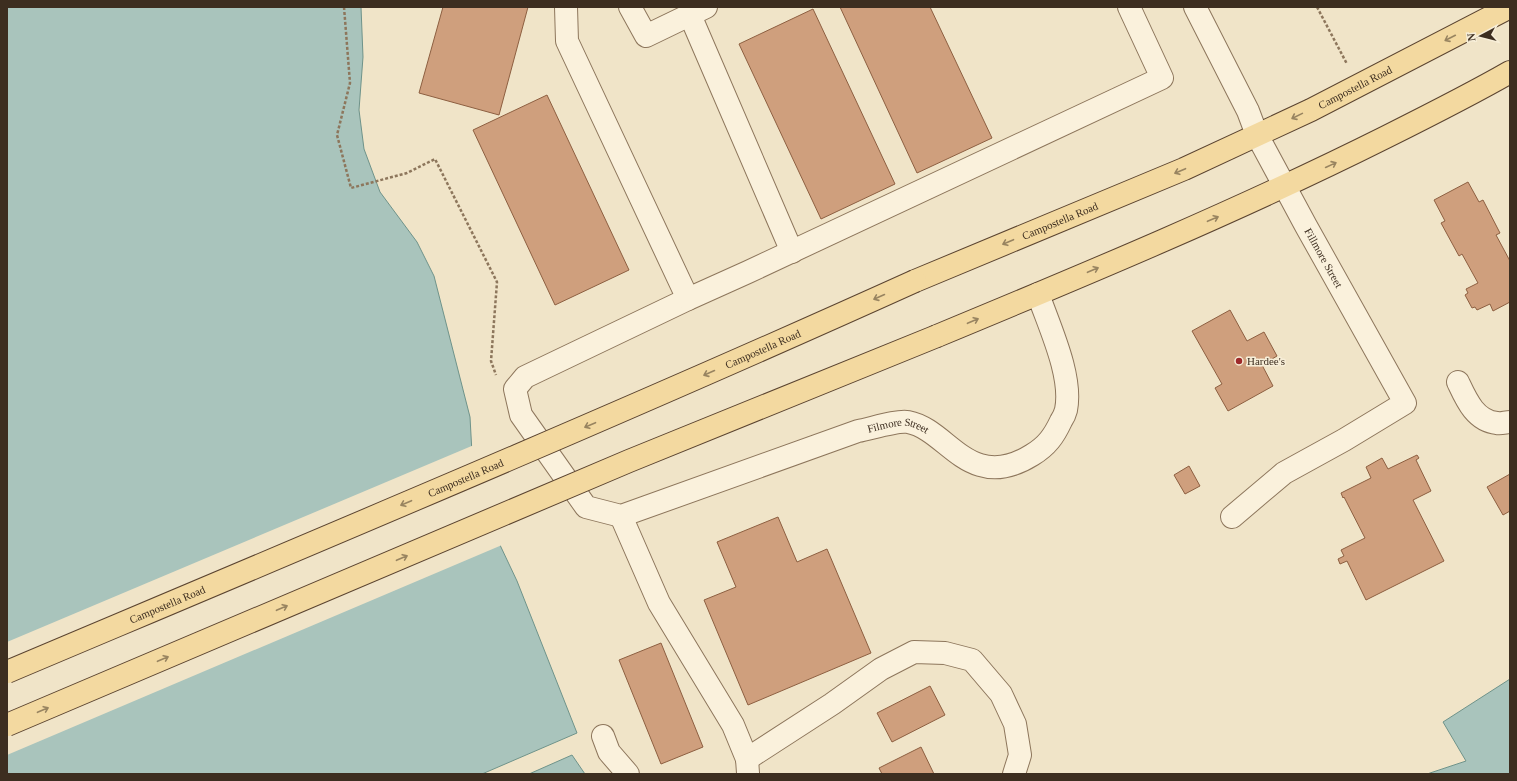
<svg xmlns="http://www.w3.org/2000/svg" width="1517" height="781" font-family="'Times New Roman',serif">
<style>
.water{fill:#a9c4bc;stroke:#6f938a}
.pier{fill:#f0e4c8}
.building{fill:#cf9f7d;stroke:#8d5f41}
.lines{fill:none;stroke-linecap:round;stroke-linejoin:round}
.minor-casing{stroke:#8d765c;stroke-width:24}
.major-casing{stroke:#5b4430;stroke-width:24}
.path{stroke:#8d765c;stroke-width:2.5;stroke-dasharray:3 2;stroke-linecap:butt}
.minor{stroke:#faf1dc;stroke-width:22}
.major{stroke:#f3d9a0;stroke-width:22}
.major-bridge-casing{stroke:#5b4430;stroke-width:24;stroke-linecap:butt}
.major-bridge{stroke:#f3d9a0;stroke-width:22}
.oneway{stroke:#988460}
.poi-dot{fill:#9e2a2b;stroke:#f7eed8;stroke-width:1.5}
.labels{text-anchor:middle;stroke-width:3;stroke-linejoin:round;paint-order:stroke}
.street-label{font-size:11px;fill:#3d2e20;stroke:#f7eed8}
.poi-label{font-size:11px;fill:#3d2e20;stroke:#f7eed8;text-anchor:start}
</style>
<rect width="100%" height="100%" fill="#f0e4c8"/>
<path class="water" d="M7 7H361L363 57 359 110 364 149 380 192 417 242 434 276 470 417 474 490 517 581 577 733 482 774H7Z
M1510 679V774H1427L1466 761 1443 722Z
M572 755 585 774H529Z"/>
<path class="pier" d="M474 445 476 490 502 545 7 755V642Z"/>
<path class="building" d="M443 7H528L499 115 419 93Z
M840 7H930L992 138 917 173Z
M813 9 895 184 821 219 739 44Z
M547 95 629 270 555 305 473 130Z
M1468 182 1479 202 1483 200 1500 233 1496 235 1510 261V302L1493 311 1490 304 1477 310 1475 307 1472 308 1465 295 1468 293 1466 289 1478 283 1462 254 1459 256 1441 223 1445 221 1434 200Z
M1230 310 1247 341 1264 332 1277 356 1262 365 1273 386 1228 411 1215 388 1222 384 1192 331Z
M1417 455 1419 458 1416 460 1431 491 1413 500 1444 561 1366 600 1347 561 1340 564 1338 559 1344 556 1341 550 1365 538 1344 497 1343 498 1341 493 1371 478 1366 467 1382 458 1388 469Z
M1189 466 1200 486 1185 494 1174 475Z
M1510 474V511L1503 515 1487 487Z
M778 517 797 562 827 549 871 653 748 705 704 600 736 587 717 542Z
M661 643 703 747 661 764 619 660Z
M930 686 945 715 892 742 877 713Z
M921 747 934 774H882L879 768Z"/>
<g class="lines">
<defs>
<g id="minor">
<path id="s1" d="M566 7 567 41 688 299 525 377 515 389 521 415 586 507 621 516 858 431C870 429 897 420 908 422 935 427 953 457 980 465 999 471 1016 465 1032 455 1047 446 1054 436 1061 421 1063 418 1065 414 1066 410 1073 376 1049 326 1038 294"/>
<path d="M630 7 646 36 706 7"/>
<path id="s2" d="M1195 7 1248 111 1257 135 1306 226 1405 403 1344 440 1284 473 1232 517"/>
<path d="M690 15 792 252"/>
<path d="M688 299 748 272 1162 78 1129 7"/>
<path d="M1458 382C1466 399 1475 421 1497 423 1501 424 1506 422 1510 422"/>
<path d="M621 516 659 603 733 725 747 759 748 773"/>
<path d="M603 736 609 752 628 774"/>
<path d="M747 759 832 704 881 669 914 652 945 653 972 660 1001 694 1015 724 1020 755 1014 774"/>
</g>
<g id="major">
<path id="s3" d="M915 281 1184 169 1311 110 1510 7"/>
<path d="M937 336C1089 273 1240 210 1386 137 1428 116 1470 95 1510 72"/>
</g>
</defs>
<use href="#minor" class="minor-casing"/>
<use href="#major" class="major-casing"/>
<path class="path" d="M344 7 350 83 337 135 351 188 407 173 435 159 497 282 491 361 496 375
M1317 7 1347 64"/>
<use href="#minor" class="minor"/>
<use href="#major" class="major"/>
<defs>
<g id="major-bridge">
<path id="s4" d="M7 672C310 544 614 417 915 281"/>
<path d="M7 725 629 461 937 336"/>
</g>
</defs>
<use href="#major-bridge" class="major-bridge-casing"/>
<use href="#major-bridge" class="major-bridge"/>
</g>
<defs><path id="oneway-shaft" d="M-6 0H5M1.5-3L5.5 0L1.5 3" fill="none" stroke-width="1.6" stroke-linecap="round" stroke-linejoin="round"/></defs>
<g class="oneway">
<use href="#oneway-shaft" transform="translate(1450 38) rotate(153)"/>
<use href="#oneway-shaft" transform="translate(1297 116) rotate(154)"/>
<use href="#oneway-shaft" transform="translate(1331 165) rotate(-25)"/>
<use href="#oneway-shaft" transform="translate(1180 171) rotate(157)"/>
<use href="#oneway-shaft" transform="translate(1213 219) rotate(-23)"/>
<use href="#oneway-shaft" transform="translate(1008 242) rotate(157)"/>
<use href="#oneway-shaft" transform="translate(1093 270) rotate(-23)"/>
<use href="#oneway-shaft" transform="translate(879 297) rotate(156)"/>
<use href="#oneway-shaft" transform="translate(973 321) rotate(-23)"/>
<use href="#oneway-shaft" transform="translate(709 373) rotate(156)"/>
<use href="#oneway-shaft" transform="translate(590 425) rotate(157)"/>
<use href="#oneway-shaft" transform="translate(406 503) rotate(157)"/>
<use href="#oneway-shaft" transform="translate(402 558) rotate(-23)"/>
<use href="#oneway-shaft" transform="translate(282 608) rotate(-23)"/>
<use href="#oneway-shaft" transform="translate(163 659) rotate(-23)"/>
<use href="#oneway-shaft" transform="translate(43 710) rotate(-23)"/>
</g>
<circle class="poi-dot" cx="1239" cy="361" r="4"/>
<g class="labels">
<g class="street-label">
<text dy="4" stroke="none"><textPath href="#s3" startOffset="481">Campostella Road</textPath></text>
<text dy="4" stroke="none"><textPath href="#s3" startOffset="157">Campostella Road</textPath></text>
<text dy="4" stroke="none"><textPath href="#s2" startOffset="282">Fillmore Street</textPath></text>
<text dy="4" stroke="none"><textPath href="#s4" startOffset="822">Campostella Road</textPath></text>
<text dy="4" stroke="none"><textPath href="#s1" startOffset="984">Filmore Street</textPath></text>
<text dy="4" stroke="none"><textPath href="#s4" startOffset="498">Campostella Road</textPath></text>
<text dy="4" stroke="none"><textPath href="#s4" startOffset="174">Campostella Road</textPath></text>
</g>
<g class="poi-label">
<text x="1247" y="365">Hardee's</text>
</g>
</g>
<rect width="1517" height="781" fill="none" stroke="#3d2e20" stroke-width="16"/>
<g transform="translate(1481 36) rotate(263)" stroke="#f7eed8" stroke-width="3" paint-order="stroke">
<path d="M0-3L7 15L0 10L-7 15Z" fill="#3d2e20"/>
<text y="-6" font-size="11" font-weight="bold" text-anchor="middle" fill="#3d2e20">N</text>
</g>
</svg>
